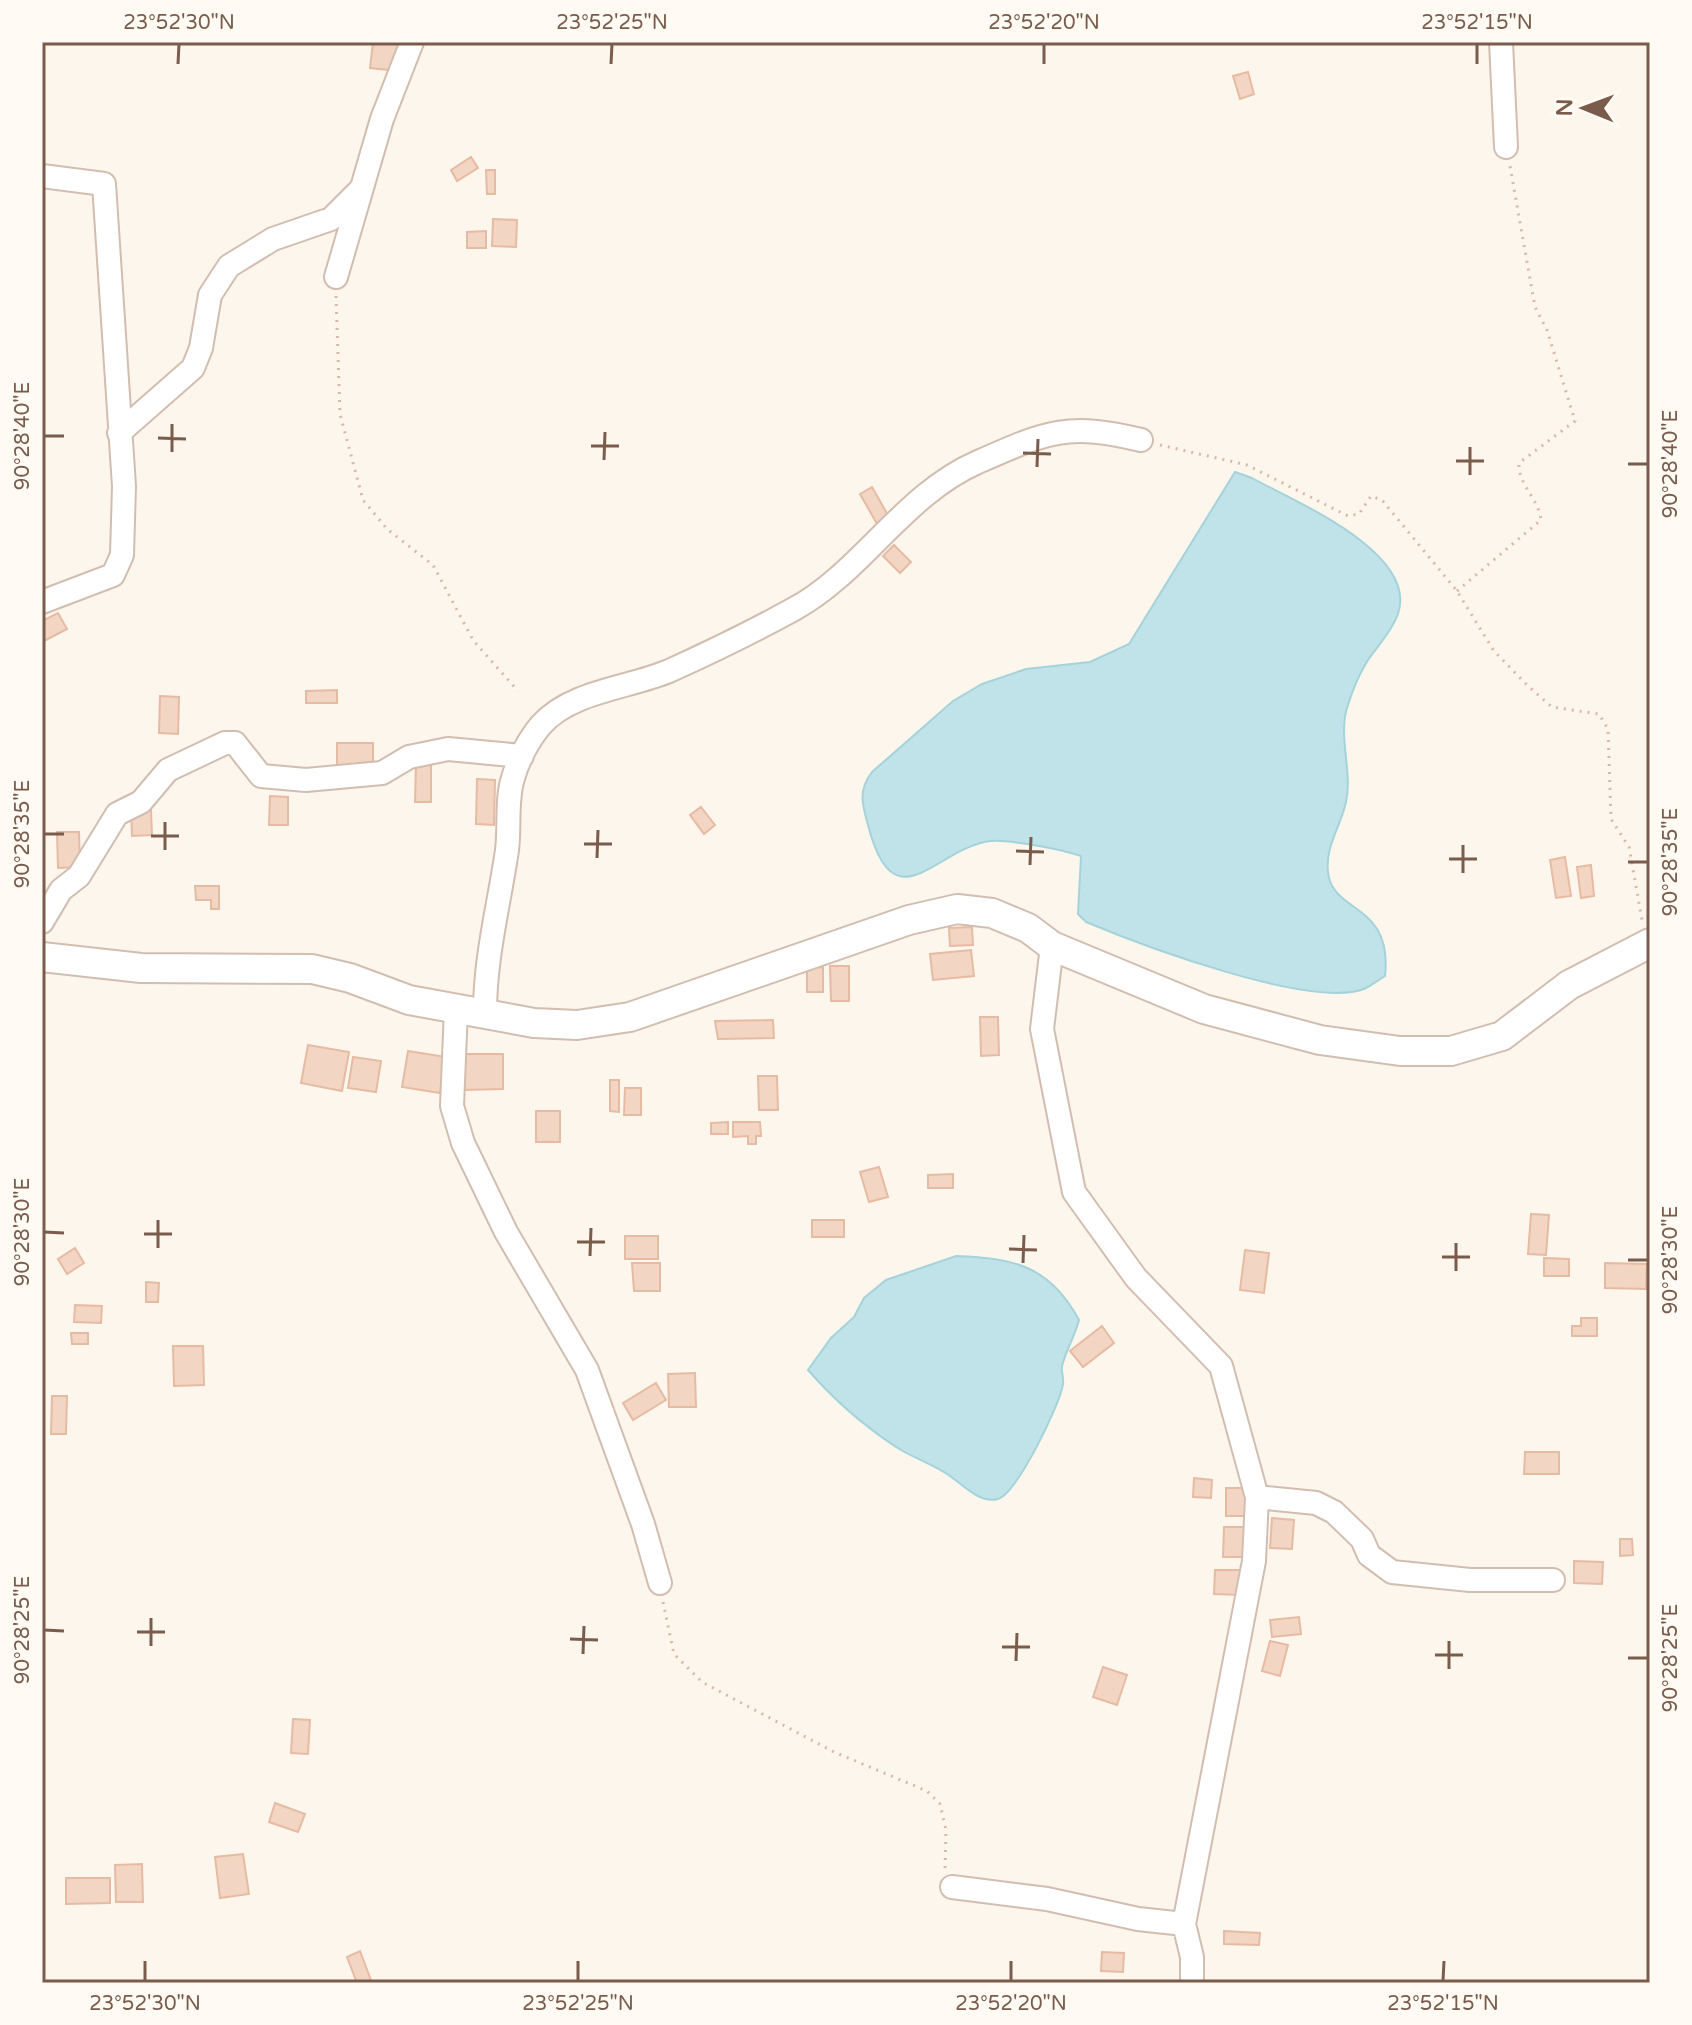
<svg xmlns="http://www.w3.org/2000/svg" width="1692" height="2025" font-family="'Varela Round',sans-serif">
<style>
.water{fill:#bfe3e8;stroke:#a5d3da;stroke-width:2}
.building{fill:#f3d5c3;stroke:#e6bba3;stroke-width:2}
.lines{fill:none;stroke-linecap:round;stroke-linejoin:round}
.minor-casing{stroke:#d1beb0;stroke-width:26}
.tertiary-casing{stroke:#d1beb0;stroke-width:32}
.path{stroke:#d9b8a5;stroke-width:3;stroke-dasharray:2 6;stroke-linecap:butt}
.minor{stroke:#fff;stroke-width:22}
.tertiary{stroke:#fff;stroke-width:28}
.ticks{fill:none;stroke:#7a5c4d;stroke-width:3}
.neatline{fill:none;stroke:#7a5c4d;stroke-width:3}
.ticks-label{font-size:20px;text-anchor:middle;fill:#7a5c4d}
</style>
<rect width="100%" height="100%" fill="#fdf6ec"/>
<path class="water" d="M1235 472 1252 478C1293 501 1419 552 1398 614 1391 634 1375 648 1365 665 1358 677 1352 692 1348 705 1337 735 1353 771 1346 802 1341 826 1325 846 1328 872 1332 914 1393 902 1385 976 1378 980 1371 986 1364 989 1310 1009 1141 945 1086 922L1078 914 1081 856C1064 850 1008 839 990 841 936 848 894 927 868 825 862 804 858 790 872 772L953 701 982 684 1026 669 1090 662 1129 644Z
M956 1256C1014 1258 1050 1266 1079 1320 1075 1336 1066 1350 1062 1366 1061 1372 1064 1378 1063 1384 1060 1405 1017 1493 998 1499 980 1504 963 1485 950 1476 933 1464 913 1458 896 1447 863 1425 834 1400 808 1370L831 1338 854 1317 864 1298 886 1280Z"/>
<path class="building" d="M373 42H400L397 71 370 68Z
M1248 72 1254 94 1240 99 1233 76Z
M471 157 478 168 457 181 451 170Z
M486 170H495V194H487Z
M493 219 517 220 516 247 492 246Z
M486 231V248H467V232Z
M872 487 889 517 877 524 860 494Z
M894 545 911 562 900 573 883 556Z
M58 613 67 629 42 642V621Z
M337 690V703H306V691Z
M160 696 179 697 178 734 159 733Z
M337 743H373V767H337Z
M416 761 431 762V802H415Z
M477 779 495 780 494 825 476 824Z
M270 796 288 797V825H269Z
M701 807 715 825 704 834 690 815Z
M151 810 152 835 132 836 131 811Z
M57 832H79L80 867 58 868Z
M1565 857 1571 896 1556 898 1550 860Z
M1591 865 1594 896 1581 898 1577 867Z
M195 886H219V909H211V900H196Z
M972 927 973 945 950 946 949 928Z
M971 950 974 976 933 980 930 954Z
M830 966H849V1001H831Z
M823 967V992H807V968Z
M980 1017H998L999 1055 981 1056Z
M773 1020 774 1038 718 1039 715 1021Z
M308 1045 349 1052 342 1091 301 1083Z
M408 1051 446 1057 440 1093 402 1087Z
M463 1054H503V1089L464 1090Z
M353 1057 381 1061 376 1092 348 1088Z
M758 1076H777L778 1110H759Z
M610 1080H619V1112L610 1111Z
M625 1088H641V1115H624Z
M536 1111H560V1142H536Z
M728 1122V1134H711V1123Z
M733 1122H760L761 1136H756V1144H748V1136L733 1137Z
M879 1167 888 1197 869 1202 860 1172Z
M953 1174V1188H928V1175Z
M1531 1214 1549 1215 1546 1255 1528 1254Z
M812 1220H844V1237H812Z
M625 1236H658V1259H625Z
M75 1248 84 1263 67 1274 58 1259Z
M1245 1250 1269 1253 1264 1293 1240 1290Z
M1544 1258 1569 1259V1276H1544Z
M632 1263H660V1291H634Z
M1605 1263 1647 1264 1646 1289 1605 1288Z
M146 1282 159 1283 158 1302H146Z
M75 1305 102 1306 101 1323 74 1322Z
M1581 1318H1597V1336H1572V1326H1581Z
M1102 1326 1114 1343 1083 1367 1070 1351Z
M71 1333H88V1344H72Z
M173 1346H203L204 1385 174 1386Z
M695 1373 696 1407H669L668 1374Z
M656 1383 666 1400 633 1420 623 1403Z
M52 1396H67L66 1434H51Z
M1525 1452H1559V1474H1524Z
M1194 1478 1212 1480 1211 1498 1193 1497Z
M1226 1488H1246V1516H1226Z
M1272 1518 1294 1520 1292 1549 1270 1548Z
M1224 1527H1246L1245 1557H1223Z
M1620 1539H1632L1633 1555 1620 1556Z
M1574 1561 1603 1562 1602 1584 1574 1583Z
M1215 1570H1241V1595L1214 1594Z
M1299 1617 1301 1634 1272 1637 1270 1620Z
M1270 1641 1288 1645 1280 1676 1262 1671Z
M1103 1667 1127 1675 1117 1705 1093 1697Z
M293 1719 310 1720 308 1754 291 1753Z
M275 1803 305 1814 298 1832 269 1822Z
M243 1854 249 1894 220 1898 215 1857Z
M142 1864 143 1902H116L115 1865Z
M66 1878H110V1903L66 1904Z
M1224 1931 1260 1933 1259 1945 1224 1944Z
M360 1951 372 1983H357L347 1957Z
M1102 1952 1124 1953 1123 1972 1101 1971Z"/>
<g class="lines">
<defs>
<path id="minor" d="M1501 42 1506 147
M42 176 104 184 124 486 122 555 113 575 42 602
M336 277 382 119 412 42
M119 433 193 368 201 348 210 295 229 266 273 239 331 219 360 190
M42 922 61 890 79 876 117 814 141 802 168 770 225 743H235L261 776 306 780 382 773 409 757 448 749 522 756
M1052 946 1042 1029 1074 1192 1136 1278 1221 1366 1257 1497 1254 1561 1184 1924
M456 1009 452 1106 463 1143 506 1232 587 1370 643 1524 660 1583
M485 1012C485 957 499 905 507 850 510 827 506 799 513 778 518 760 529 739 541 725 571 691 629 688 669 671 711 652 754 631 794 609 861 573 904 494 978 462 1046 432 1067 422 1141 440
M1257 1497 1316 1503 1334 1512 1362 1539 1369 1555 1392 1572 1470 1580H1553
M952 1887 1047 1899 1138 1919 1184 1924 1192 1957V1983"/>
<path id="tertiary" d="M42 957 141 968 312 969 350 978 409 1000 534 1023 577 1025 630 1017 909 920 957 909 992 913 1028 928 1052 946 1204 1009 1320 1040 1400 1051H1451L1502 1036 1569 985 1650 943"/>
</defs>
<use href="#minor" class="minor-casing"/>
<use href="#tertiary" class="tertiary-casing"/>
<path class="path" d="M336 296 340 414 363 500 387 529 433 565 473 640 518 691
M1160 445 1247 465 1348 516 1359 514 1371 496 1382 500 1457 591 1494 651 1527 685 1552 707 1599 714 1608 729 1611 819 1629 847 1642 920
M1457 591 1541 520C1539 499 1518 485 1519 463L1575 421 1547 330 1535 307 1510 166
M663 1602 674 1654 702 1682 834 1752 927 1791 940 1804 946 1830 945 1870"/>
<use href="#minor" class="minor"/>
<use href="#tertiary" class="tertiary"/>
</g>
<path class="ticks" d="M178 64 179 44M611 64 612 44M1044 64V44M1477 64V44M44 436H64M158 438 186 439M591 446H619M172 452V424M1023 453 1051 454M604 460 605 432M1456 461H1484M1628 464H1648M1037 467 1038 439M1470 475V447M44 834H64M151 836H179M584 844H612M165 850V822M1016 851 1044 852M597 858 598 830M1449 859H1477M1628 862H1648M1030 865 1031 837M1463 873V845M44 1232 64 1233M144 1234H172M577 1242H605M158 1248V1220M1009 1249 1037 1250M590 1256 591 1228M1442 1257H1470M1628 1260H1648M1023 1263 1024 1235M1456 1271V1243M44 1630 64 1631M137 1632H165M570 1639 598 1640M151 1646V1618M1002 1647H1030M583 1654 584 1626M1435 1655H1463M1628 1658H1648M1016 1661 1017 1633M1449 1669V1641M145 1981V1961M578 1981V1961M1011 1981V1961M1443 1981 1444 1961"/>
<rect width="1692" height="2025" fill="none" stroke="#fffaf3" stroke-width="88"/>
<g transform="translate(1584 108) rotate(271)" stroke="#fffaf3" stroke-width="6" paint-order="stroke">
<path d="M0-6L14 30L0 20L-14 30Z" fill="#7a5c4d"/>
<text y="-12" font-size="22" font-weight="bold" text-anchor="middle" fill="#7a5c4d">N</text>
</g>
<rect x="44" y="44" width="1604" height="1937" class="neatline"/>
<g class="ticks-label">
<text x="179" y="29">23°52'30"N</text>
<text x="612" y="29">23°52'25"N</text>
<text x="1044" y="29">23°52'20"N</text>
<text x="1477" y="29">23°52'15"N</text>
<text transform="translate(22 436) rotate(-90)" y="7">90°28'40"E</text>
<text transform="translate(1670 464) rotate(-90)" y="7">90°28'40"E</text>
<text transform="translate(22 834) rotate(-90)" y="7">90°28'35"E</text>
<text transform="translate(1670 862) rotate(-90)" y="7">90°28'35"E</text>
<text transform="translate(22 1232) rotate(-90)" y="7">90°28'30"E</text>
<text transform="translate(1670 1260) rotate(-90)" y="7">90°28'30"E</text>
<text transform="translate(22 1630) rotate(-90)" y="7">90°28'25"E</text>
<text transform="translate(1670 1658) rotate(-90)" y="7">90°28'25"E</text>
<text x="145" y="2010">23°52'30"N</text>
<text x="578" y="2010">23°52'25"N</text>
<text x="1011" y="2010">23°52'20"N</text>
<text x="1443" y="2010">23°52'15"N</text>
</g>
</svg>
